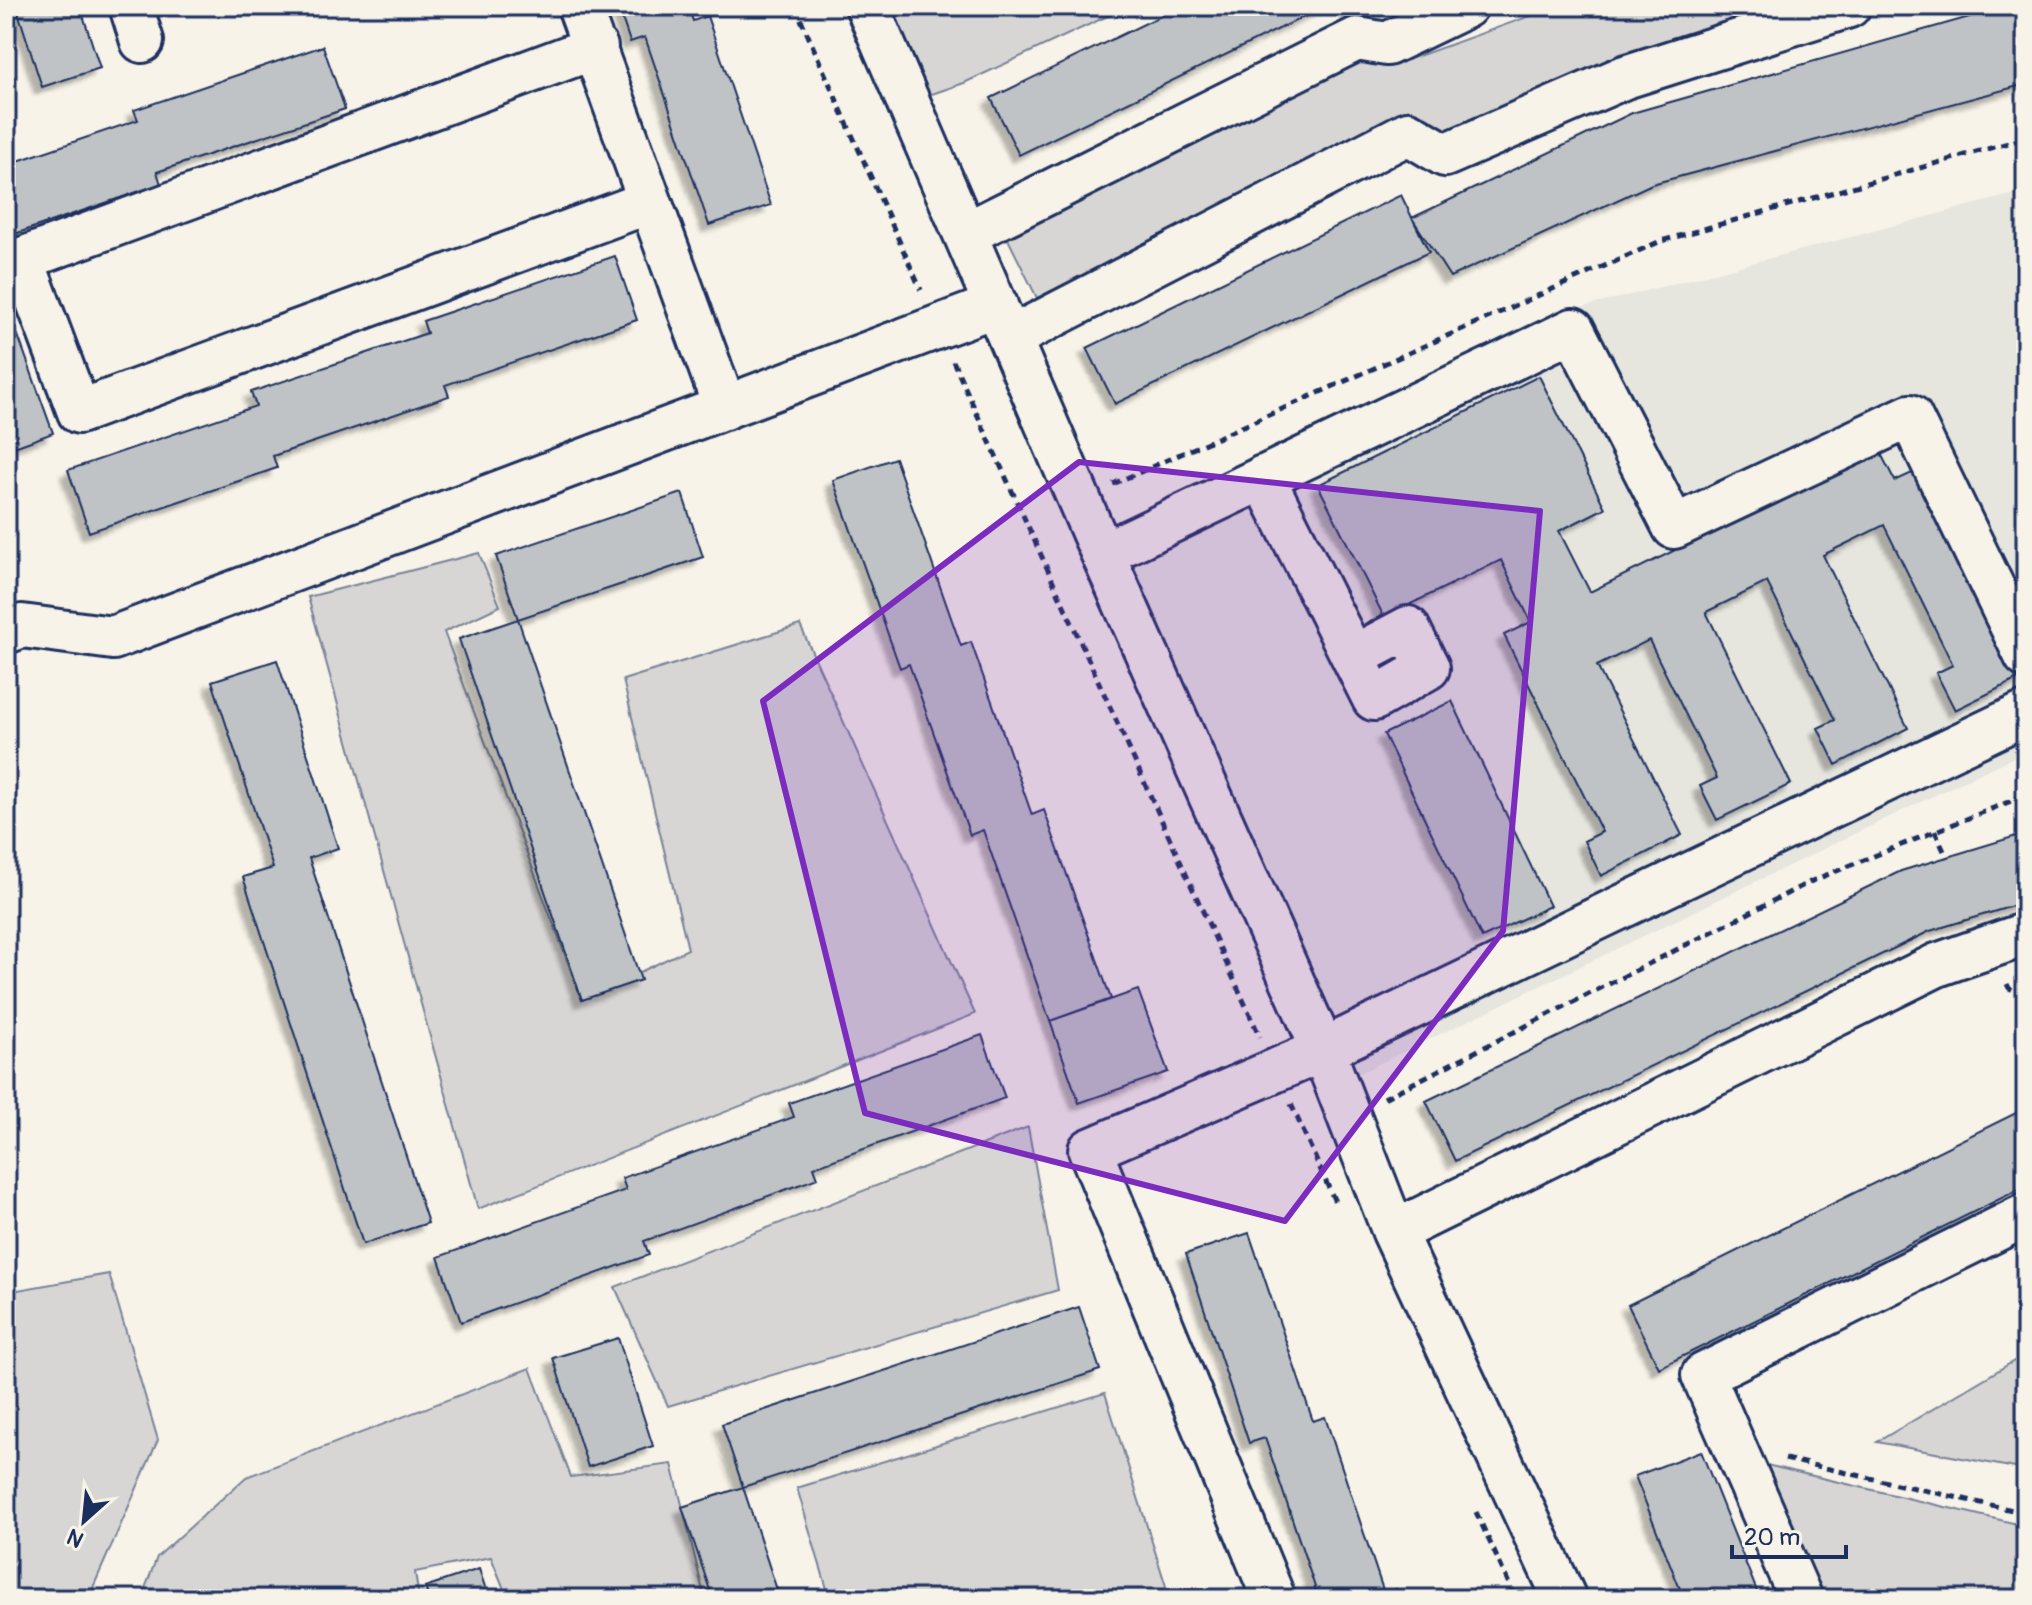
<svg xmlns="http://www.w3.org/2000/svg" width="2032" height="1605" font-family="Pangolin,sans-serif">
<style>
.built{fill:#e6e5de}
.green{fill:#d7d6d4;stroke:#798299;stroke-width:2}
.building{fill:#c0c3c5;stroke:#1b2f5e;stroke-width:2;filter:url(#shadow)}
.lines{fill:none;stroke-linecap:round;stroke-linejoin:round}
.minor-casing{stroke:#1b2f5e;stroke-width:48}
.path{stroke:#1b2f5e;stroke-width:5;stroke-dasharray:8 6;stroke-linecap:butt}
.minor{stroke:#f7f3e8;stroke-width:42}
.marked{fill:#7b2cbf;fill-opacity:0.2;stroke:#7b2cbf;stroke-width:6;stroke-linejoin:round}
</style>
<defs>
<filter id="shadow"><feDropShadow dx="-7" dy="7" stdDeviation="2" flood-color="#0004"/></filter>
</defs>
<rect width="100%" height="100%" fill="#f7f3e8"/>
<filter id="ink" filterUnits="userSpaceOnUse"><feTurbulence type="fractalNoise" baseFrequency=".0125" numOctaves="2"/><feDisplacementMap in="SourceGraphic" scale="16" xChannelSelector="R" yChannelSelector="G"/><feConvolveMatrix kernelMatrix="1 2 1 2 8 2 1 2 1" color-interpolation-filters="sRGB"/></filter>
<g filter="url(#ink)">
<path class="built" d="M2026 191V751L1337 1084 1093 532 1546 317Z"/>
<path class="green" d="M883 6H1129L964 83 923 97Z
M1558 6H1857L1451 140 1407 116 1037 298 1006 235 1356 59 1388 67Z
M479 553 500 606 444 632 582 1000 688 949 623 680 800 625 975 1014 478 1209 308 597Z
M1028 1127 1058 1290 668 1406 615 1287Z
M109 1274 158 1440 88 1599H6V1292Z
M2026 1354V1470L1877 1442Z
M530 1368 571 1477 672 1464 705 1599H508L491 1557 415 1572 419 1599H141L157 1557 246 1477Z
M1105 1393 1170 1599H830L797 1488Z
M1762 1464 2026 1526V1599H1826Z"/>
<path class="building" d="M16 6H80L100 68 42 87Z
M618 6H688L693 21 707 16 771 205 709 225 645 37 630 42Z
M1181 6H1326L1019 155 991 98Z
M1345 6H1391L1355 23Z
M2008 6H2026V84L1652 184 1450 277 1412 218 1632 113Z
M323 46 345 109 157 172 161 184 6 237V165L138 120 134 110Z
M1401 195 1429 252 1115 404 1087 348Z
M615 256 637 320 445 385 449 396 273 456 277 468 89 532 68 470 256 406 251 392 427 333 423 321Z
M6 302 53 433 6 450Z
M1539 376 1605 508 1559 531 1590 592 1879 450 1895 481 1923 468 2026 675 1955 710 1936 673 1953 665 1884 525 1823 555 1908 728 1836 765 1818 728 1835 720 1767 582 1706 612 1791 784 1717 820 1700 786 1717 778 1649 640 1597 666 1682 835 1601 876 1584 841 1602 832 1504 635 1531 622 1501 560 1384 617 1318 485Z
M895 458 961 646 971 642 1032 815 1044 810 1111 999 1050 1021 983 830 970 835 909 664 900 668 833 480Z
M682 493 703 557 518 619 496 556Z
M518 619 641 980 582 1000 459 639Z
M277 660 338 848 309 858 428 1223 363 1244 243 877 273 868 212 681Z
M1452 701 1550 906 1482 938 1384 734Z
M2026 833V902L1930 931 1455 1161 1426 1101 1901 871Z
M1138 990 1168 1072 1079 1103 1050 1021Z
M982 1035 1005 1098 814 1167 818 1178 644 1241 649 1255 461 1322 438 1257 626 1190 622 1178 794 1117 789 1103Z
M2026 1108V1186L1659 1368 1628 1305Z
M1249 1233 1313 1421 1325 1417 1384 1593 1396 1589 1399 1599H1319L1265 1438 1249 1443 1186 1254Z
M1079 1307 1100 1370 743 1487 722 1424Z
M618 1338 653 1446 588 1467 553 1358Z
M1701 1451 1760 1599H1684L1635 1476Z
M743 1487 780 1599H713L682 1507Z
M479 1569 489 1599H429L425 1587Z"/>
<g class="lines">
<defs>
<path id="minor" d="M131 6 142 41
M579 6 725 408
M867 6 1093 532 1323 1050 1394 1232 1565 1599
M596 47 22 259 79 412 649 202
M965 234 1357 39 1387 44 1466 6
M1010 338 1408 133 1445 155 1625 77 1849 6
M1263 477 1374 699 1428 668 1408 628 1353 657
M1103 554 1573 330 1674 527 1910 416 2026 656
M6 632 22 626 113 638 996 305
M1394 1232 1937 965 2026 934
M1274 1599 1090 1150 1323 1050 2026 713
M1801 1599 1703 1375 2026 1215"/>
</defs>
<use href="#minor" class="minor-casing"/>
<path class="path" d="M795 6 921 290
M953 361 1260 1037
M1113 484 1661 241 2026 138
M1935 831 1947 858
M2007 984 2009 988 2026 996
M1384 1098 1814 880 2026 795
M1291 1104 1336 1204
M1785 1459 2026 1513
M1476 1512 1516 1599"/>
<use href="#minor" class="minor"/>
</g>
</g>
<path class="marked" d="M1079 462 1540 511 1503 931 1285 1221 865 1113 763 701Z"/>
<rect width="2032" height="1605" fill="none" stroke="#f7f3e8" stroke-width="32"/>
<rect x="16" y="16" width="2000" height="1573" fill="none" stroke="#1b2f5e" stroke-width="3" filter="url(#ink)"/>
<g transform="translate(84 1521) rotate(207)" stroke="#f7f3e8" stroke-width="6" paint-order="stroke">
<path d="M0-6L14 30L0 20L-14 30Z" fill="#1b2f5e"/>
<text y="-12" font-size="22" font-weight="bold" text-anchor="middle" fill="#1b2f5e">N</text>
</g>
<path d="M1732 1545v12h114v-12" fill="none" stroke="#1b2f5e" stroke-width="4"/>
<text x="1744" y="1545" font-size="24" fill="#1b2f5e" stroke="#f7f3e8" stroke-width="6" paint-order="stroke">20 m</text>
</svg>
